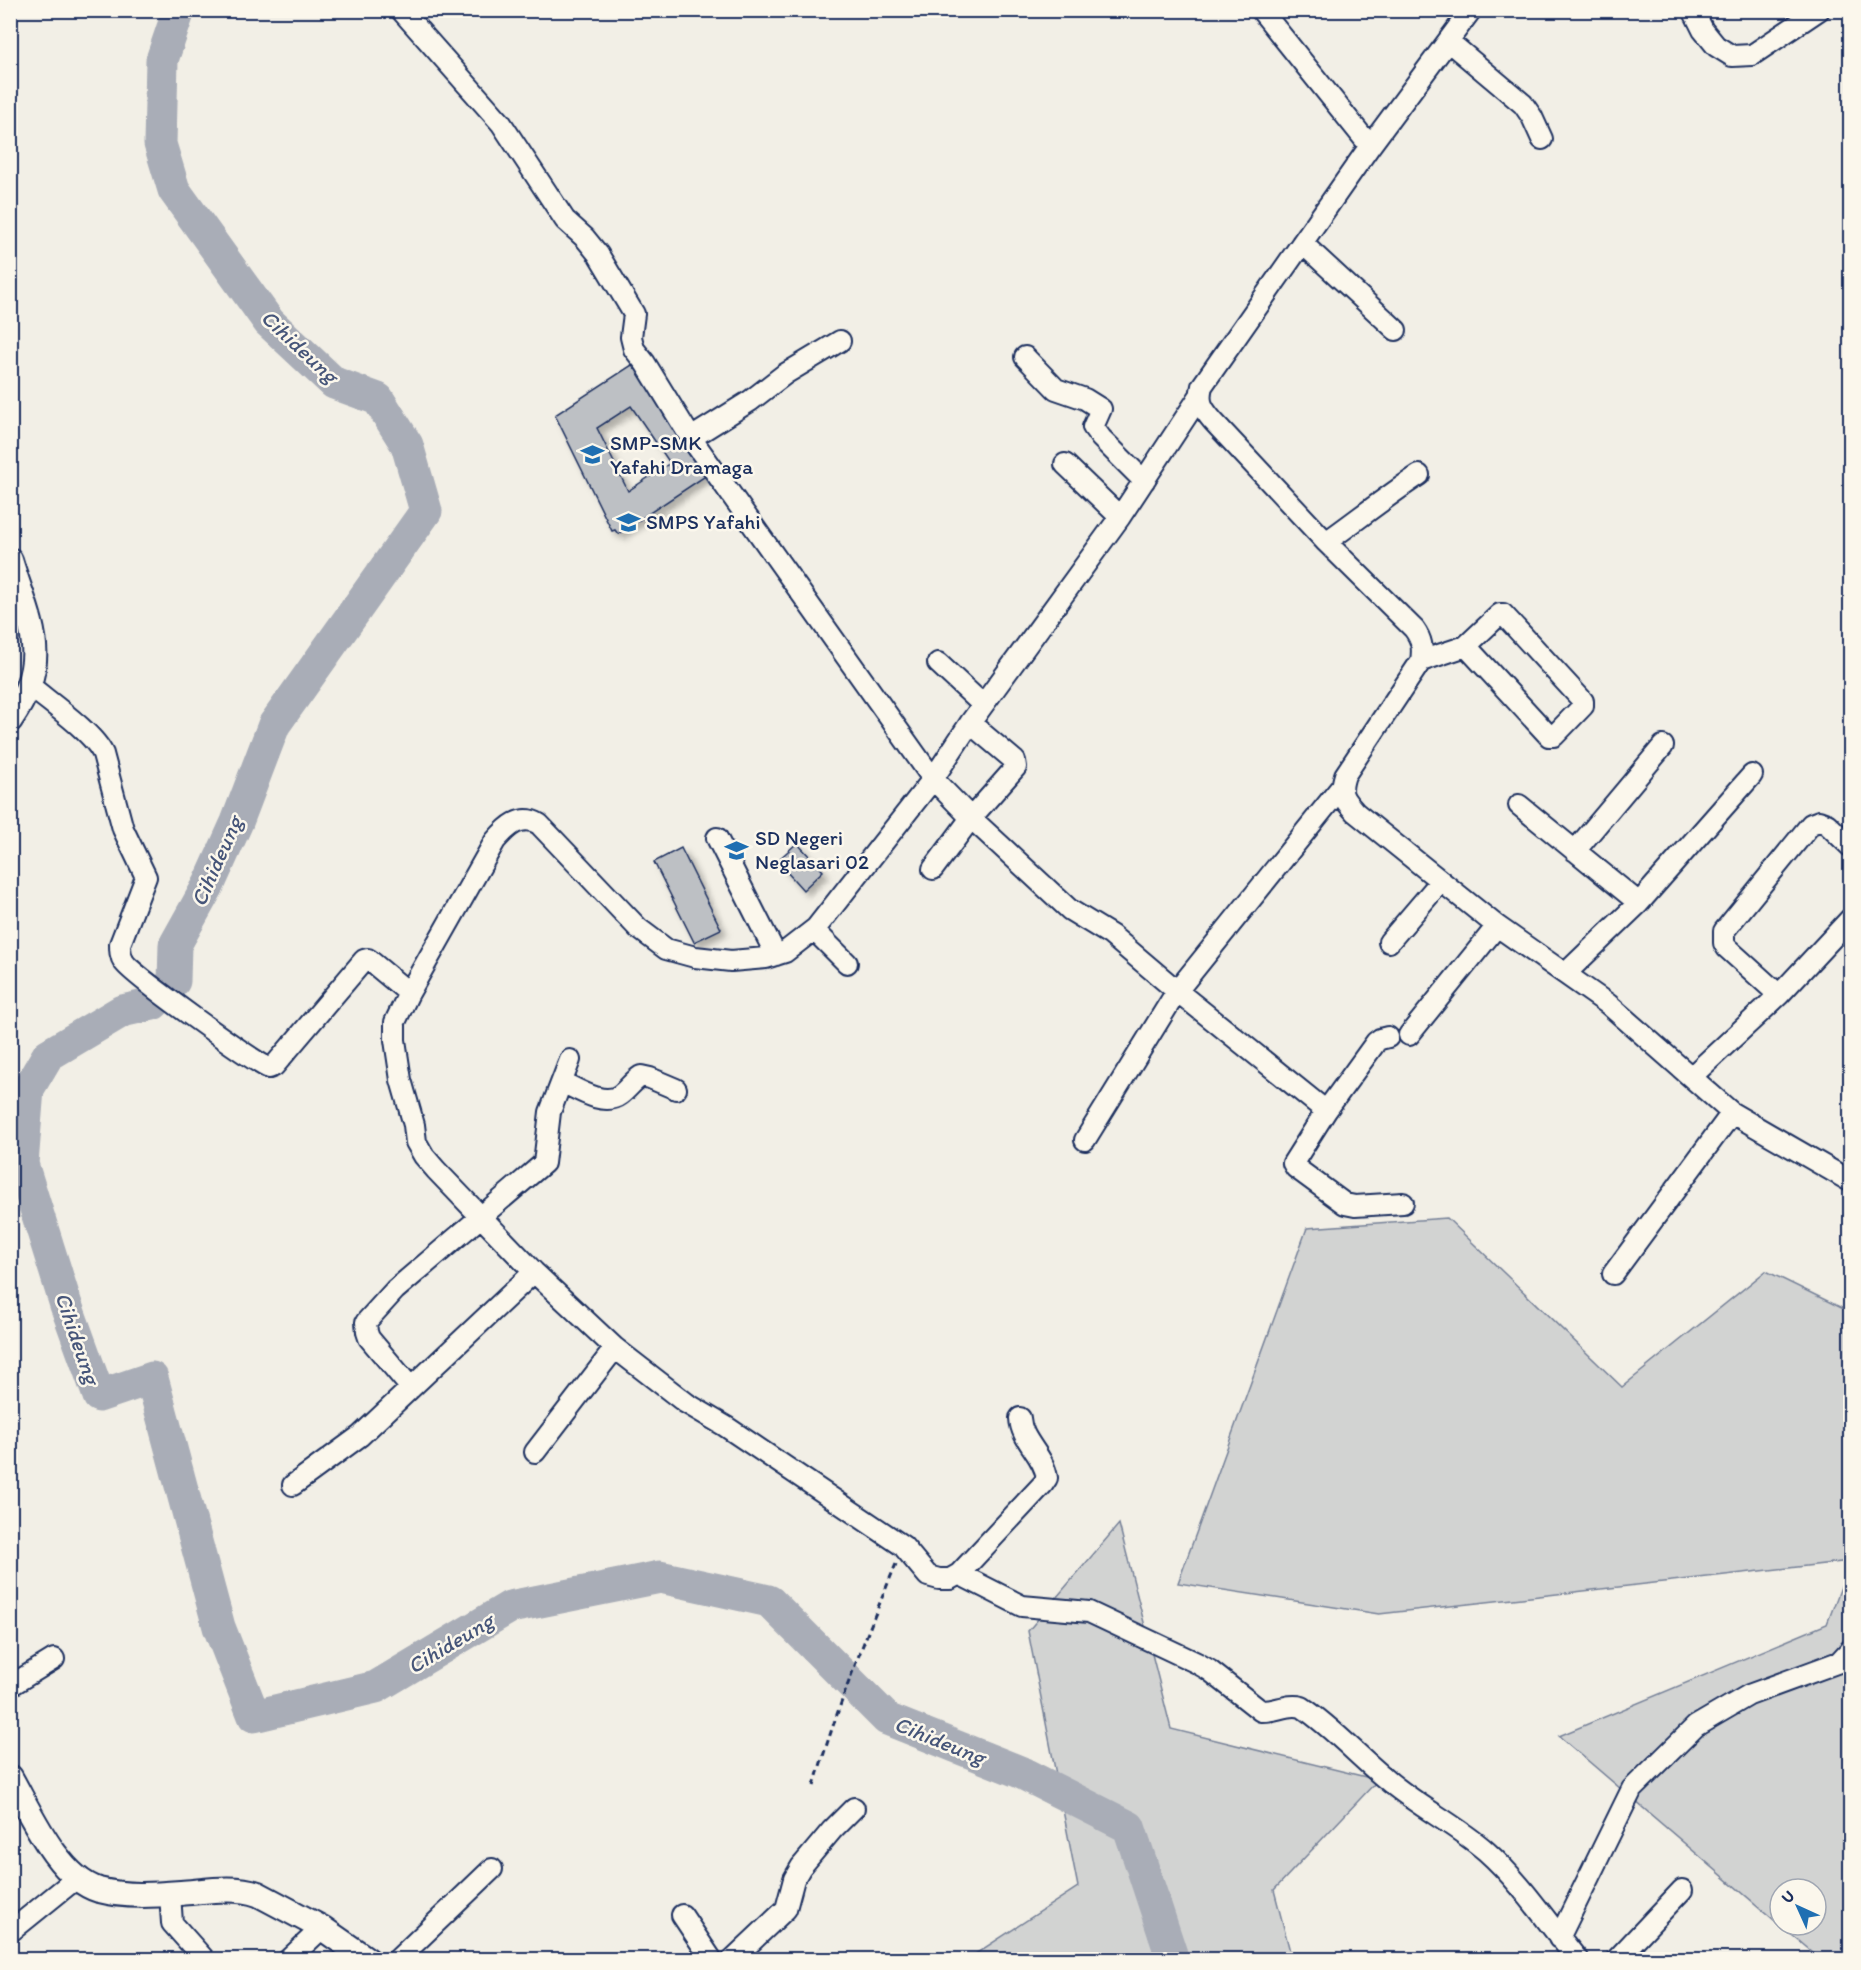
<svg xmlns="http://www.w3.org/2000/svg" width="1861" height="1970" font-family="Itim,sans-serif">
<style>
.green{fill:#d2d3d2;stroke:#768198;stroke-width:1.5}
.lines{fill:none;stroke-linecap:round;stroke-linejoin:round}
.river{stroke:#a9adb7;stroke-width:33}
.building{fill:#bdc0c4;stroke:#1b2f5e;stroke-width:1.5;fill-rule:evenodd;filter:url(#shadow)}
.minor-casing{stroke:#1b2f5e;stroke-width:24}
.major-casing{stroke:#1b2f5e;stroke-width:28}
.path{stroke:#1b2f5e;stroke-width:3;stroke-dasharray:6 4.5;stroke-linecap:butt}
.minor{stroke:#fbf7ec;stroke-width:20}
.major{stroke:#fbf7ec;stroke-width:24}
.labels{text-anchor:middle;stroke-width:5;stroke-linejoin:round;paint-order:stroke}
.poi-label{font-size:21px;fill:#1b2f5e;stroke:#fbf7ec;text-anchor:start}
.water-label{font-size:22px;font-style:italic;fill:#465579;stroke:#fbf7ec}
</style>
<defs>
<filter id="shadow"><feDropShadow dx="5.5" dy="5.5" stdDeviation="3" flood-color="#0004"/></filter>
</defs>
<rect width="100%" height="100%" fill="#f2efe6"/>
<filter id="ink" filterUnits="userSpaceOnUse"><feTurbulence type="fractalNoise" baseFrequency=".0167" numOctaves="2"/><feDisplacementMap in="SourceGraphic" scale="12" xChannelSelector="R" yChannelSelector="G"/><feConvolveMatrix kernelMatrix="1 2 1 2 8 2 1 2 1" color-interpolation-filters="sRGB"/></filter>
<g filter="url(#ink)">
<path class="green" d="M1447 1218 1622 1387 1766 1271 1850 1312V1561L1379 1614 1178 1583 1307 1228Z
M1119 1524 1171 1729 1378 1780 1274 1890 1292 1959 966 1960 1078 1887 1028 1631Z
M1850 1563V1953L1818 1957 1780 1925H1816V1889H1780V1925L1559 1736 1827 1624Z"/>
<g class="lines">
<path class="river" d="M179 10 162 60 160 144 174 190 269 322 334 383 378 399 407 445 426 511 274 725 237 822 209 884 175 945 174 981 153 1004 122 1011 48 1055 28 1089 22 1164 66 1305 99 1396 152 1378 219 1627 254 1716 376 1687 510 1607 660 1577 769 1601 887 1719 1020 1772 1129 1827 1171 1954 1165 1960"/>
</g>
<path class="building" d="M635 363 710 473 618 534 615 530 612 531 555 415ZM631 406 670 463 628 491 597 428Z
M797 843 823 871 803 890 777 861Z
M681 848 721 929 694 942 654 862Z"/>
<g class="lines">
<defs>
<path id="minor" d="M401 10 501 123 565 220 585 238 598 254 634 314 631 337 634 349 645 363 691 438 933 779 971 818 1070 910 1111 935 1177 991 1326 1111
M1261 10 1370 146
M1471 10 1370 146 1202 386C1198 402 1202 408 1213 421L1326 542 1414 629C1422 640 1423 648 1421 661L1345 775C1339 794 1342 797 1355 812L1497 926 1608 1004 1732 1113 1850 1181
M1693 10 1703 30 1716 46 1732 56 1752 55 1819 10
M1448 41 1523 104 1532 117 1542 139
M1302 243 1396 330
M1025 357 1056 389 1085 399 1101 409 1093 427 1101 438 1144 481
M1199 397 1120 517 970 723 933 779 816 928 785 952 766 958 731 961 695 957 666 949 638 928 539 824C521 813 507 827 495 841L409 993 395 1022V1040L401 1080 414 1125 416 1142 424 1156 436 1170 534 1272 615 1348 686 1403 725 1426 903 1546 928 1576 939 1579H950L959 1574 1022 1606 1089 1612 1197 1663 1209 1670 1261 1711C1275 1712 1288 1703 1302 1707 1332 1727 1358 1756 1386 1779 1417 1806 1455 1824 1486 1851 1521 1882 1548 1924 1578 1960
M691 438 750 401 785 374 840 341
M1065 464 1120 517
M1326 542C1357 520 1387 496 1419 475
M1421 661 1466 646 1500 614H1503L1583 701V706L1554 736H1549L1466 646
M938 663 983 705
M30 686C49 702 94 733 103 754L123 829 146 877 120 944C120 950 120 956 124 962 132 975 254 1062 269 1068L274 1066 364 960 368 959 409 993
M1519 805 1639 903
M717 838 776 955
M1575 851 1663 746
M933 869 971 818 1016 767 1015 761 970 723
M814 930 847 963
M1389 942 1441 881
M1566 973 1639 903 1752 775
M1779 995 1727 948 1724 943V931L1811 824 1819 821 1827 824 1850 846
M1409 1035 1497 926
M1388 1037 1380 1039 1376 1042 1326 1111 1293 1163 1296 1168 1345 1204 1355 1206 1403 1203
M1691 1077 1779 995 1850 919
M562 1082C577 1089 604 1107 620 1095 628 1089 633 1081 641 1076L650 1078 676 1089
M1085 1140 1177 991 1342 786
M1613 1274 1732 1113
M411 1388 369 1338 367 1332 366 1322 395 1290 544 1163 550 1112 570 1060
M535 1452 615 1348
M293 1485 360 1436 534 1272
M959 1574 1043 1484 1047 1478C1044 1455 1021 1441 1020 1418
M10 1686 54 1659
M170 1894 172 1923 204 1959
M682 1915 712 1960
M10 1932 78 1877
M1559 1938 1632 1789 1696 1726 1749 1695 1839 1662 1850 1650
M288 1960 322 1928
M397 1960 492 1869
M732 1960 786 1909 794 1879 801 1867 832 1830 854 1808
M1616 1960 1682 1890"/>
<path id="major" d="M10 560C30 625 53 658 10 720
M10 1777C30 1812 58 1878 99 1890 126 1897 154 1895 181 1893 207 1891 234 1886 258 1894L322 1928 368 1960"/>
</defs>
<use href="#minor" class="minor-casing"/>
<use href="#major" class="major-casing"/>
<path class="path" d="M814 1786C836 1710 865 1638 896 1564"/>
<use href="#minor" class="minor"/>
<use href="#major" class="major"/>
</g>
</g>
<defs>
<symbol id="school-bare" viewBox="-9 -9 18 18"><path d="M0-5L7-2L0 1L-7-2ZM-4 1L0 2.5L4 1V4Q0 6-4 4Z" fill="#1f6fb2" stroke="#fbf7ec" stroke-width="2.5" paint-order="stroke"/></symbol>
</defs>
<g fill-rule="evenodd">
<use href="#school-bare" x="576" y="438" width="33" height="33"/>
<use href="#school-bare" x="612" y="506" width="33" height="33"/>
<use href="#school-bare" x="720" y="834" width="33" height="33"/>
</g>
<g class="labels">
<g class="poi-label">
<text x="610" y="450">SMP-SMK<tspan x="610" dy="24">Yafahi Dramaga</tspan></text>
<text x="646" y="529">SMPS Yafahi</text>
<text x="755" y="845">SD Negeri<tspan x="755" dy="24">Neglasari 02</tspan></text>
</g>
<g class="water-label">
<text transform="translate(300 346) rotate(43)" y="8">Cihideung</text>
<text transform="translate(216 861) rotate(-66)" y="8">Cihideung</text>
<text transform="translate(78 1338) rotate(71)" y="8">Cihideung</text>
<text transform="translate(450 1643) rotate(-31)" y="8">Cihideung</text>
<text transform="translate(940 1740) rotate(22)" y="8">Cihideung</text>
</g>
</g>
<rect width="1861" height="1970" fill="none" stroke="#fbf7ec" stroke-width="36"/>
<rect x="18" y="18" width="1825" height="1934" fill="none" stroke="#1b2f5e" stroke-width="2" filter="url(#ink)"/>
<g transform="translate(1798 1907) rotate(315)"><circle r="28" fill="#fbf7ec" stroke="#a1a7b3" stroke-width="1.5"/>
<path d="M0-4.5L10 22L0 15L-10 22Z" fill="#1f6fb2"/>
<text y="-9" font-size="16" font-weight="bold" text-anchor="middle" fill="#1b2f5e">U</text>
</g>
</svg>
